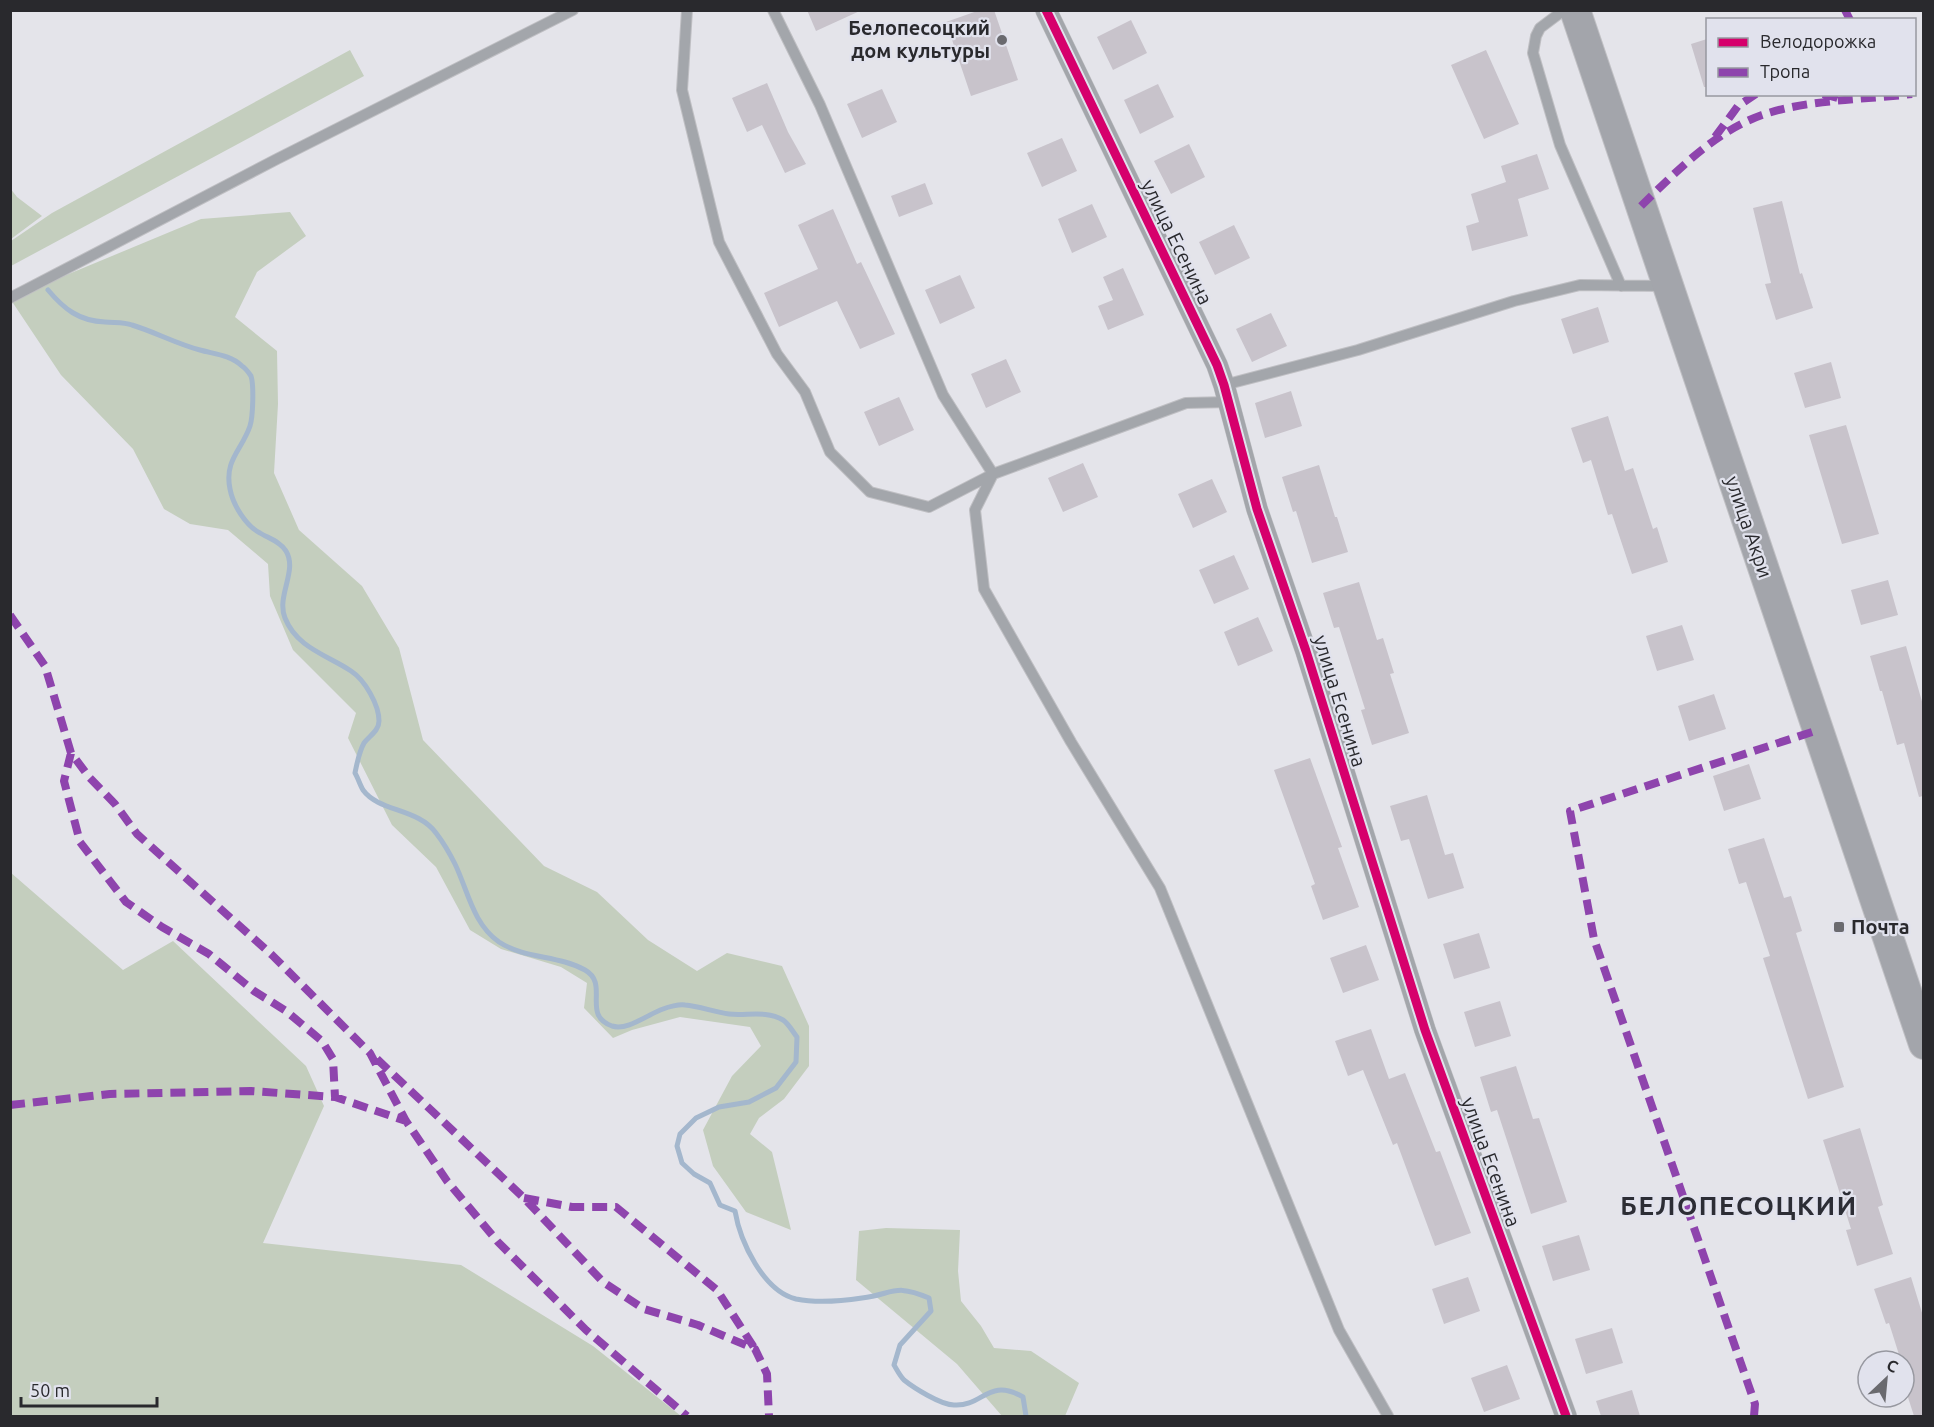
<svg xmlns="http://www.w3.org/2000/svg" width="1934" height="1427" font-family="Ubuntu,sans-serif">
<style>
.forest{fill:#c4cebe}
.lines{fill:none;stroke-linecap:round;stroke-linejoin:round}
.stream{stroke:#a4b7cd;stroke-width:5}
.building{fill:#c8c3cb}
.service-casing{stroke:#bfbfc3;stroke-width:12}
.minor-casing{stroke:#bfbfc3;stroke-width:22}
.secondary-casing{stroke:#bfbfc3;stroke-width:32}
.service{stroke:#a3a6ab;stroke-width:10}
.minor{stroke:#a3a6ab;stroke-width:21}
.secondary{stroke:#a3a5ab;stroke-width:30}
.quiet{stroke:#8e44ad;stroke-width:8;stroke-dasharray:15 8;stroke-linecap:butt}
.cycleway-casing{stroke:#e1e2ed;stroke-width:13}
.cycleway{stroke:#d6006c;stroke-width:9}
.poi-dot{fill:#6a6a6f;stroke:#e1e2ed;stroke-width:2}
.labels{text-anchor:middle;stroke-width:4.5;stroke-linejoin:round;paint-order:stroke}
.poi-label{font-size:20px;font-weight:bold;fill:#29292d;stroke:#e1e2ed;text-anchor:end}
.street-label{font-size:20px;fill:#29292d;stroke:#e1e2ed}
.district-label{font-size:26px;font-weight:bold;letter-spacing:1.5px;fill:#2c2d35;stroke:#e1e2ed}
</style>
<rect width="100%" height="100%" fill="#e4e4ea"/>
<path class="forest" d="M350 50 364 76 11 266V241L52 213Z
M10 188 17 197 42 216 11 239Z
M290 212 306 236 257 272 235 317 277 351 278 404 274 473 299 530 362 586 399 648 423 740 544 866 597 892 648 940 697 971 727 953 782 966 809 1026V1066L784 1099 759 1118 750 1134 772 1152 791 1230 746 1212 713 1166 703 1130 732 1076 761 1046 750 1027 680 1017 632 1030 613 1038 584 1008 587 983 561 967 501 949 470 930 436 867 392 825 348 738 356 713 293 650 270 596 268 564 228 530 190 524 164 509 133 449 61 375 11 300V298L201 219Z
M10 872 123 970 173 941 306 1066 324 1106 263 1243 461 1265 593 1346 681 1416H11Z
M886 1228 960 1230 958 1271 961 1301 981 1326 994 1348 1031 1351 1079 1383 1065 1416H1002L957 1364 856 1280 859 1231Z"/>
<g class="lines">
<path class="stream" d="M48 290C64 309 79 321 105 322 114 323 124 322 132 325 155 332 177 344 200 350 214 354 231 355 242 366 245 368 249 373 251 376 254 385 253 417 250 426 242 450 224 460 230 489 233 505 246 526 260 533 268 538 281 542 286 551 298 571 276 596 285 618 297 648 327 655 351 671 365 680 379 705 379 721 379 731 369 736 364 743 359 752 357 763 355 773 358 778 360 785 363 790 379 812 418 808 436 833 443 842 450 854 455 864 468 891 473 924 499 942 525 959 558 955 585 970 610 984 581 1015 612 1026 628 1031 648 1014 663 1009 668 1007 679 1004 685 1005 699 1006 714 1012 729 1014 747 1016 766 1010 783 1020 788 1023 793 1032 797 1037L796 1062 776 1088 749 1102 719 1107 696 1118 680 1134 677 1146 682 1163 694 1174 710 1183 720 1205 735 1211C740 1241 763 1291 796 1299 816 1303 842 1301 862 1298 894 1294 894 1283 929 1298L931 1311 900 1345 894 1365C897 1370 900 1376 904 1380 914 1388 941 1405 954 1405 983 1407 988 1377 1023 1397L1026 1416"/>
</g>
<path class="building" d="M807 10H862L816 31Z
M980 10H994L1018 80 971 96 946 22Z
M1131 20 1147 53 1113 70 1097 37Z
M1707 39V87H1704L1691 44Z
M1486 50 1519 124 1484 139 1451 65Z
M767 83 788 132 806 164 785 173 762 125 747 132 732 98Z
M1158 84 1174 117 1140 134 1124 100Z
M882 89 897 122 862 138 847 104Z
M1062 138 1077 171 1042 187 1027 153Z
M1189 144 1205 177 1171 194 1154 161Z
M1537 154 1549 189 1518 199 1528 236 1472 251 1466 226 1479 222 1471 194 1506 182 1501 166Z
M925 183 933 204 899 217 891 196Z
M1782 201 1800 274 1802 273 1813 308 1776 320 1765 284 1771 283 1753 208Z
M1092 204 1107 237 1072 253 1058 219Z
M833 209 857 264 861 262 895 334 860 349 837 301 779 327 764 293 818 269 798 225Z
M1234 225 1250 258 1215 275 1199 242Z
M1123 268 1144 315 1108 330 1098 306 1113 300 1103 277Z
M960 275 975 308 940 324 925 290Z
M1598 307 1609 342 1573 354 1561 319Z
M1271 313 1287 346 1252 362 1236 329Z
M1006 359 1021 392 986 408 971 374Z
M1831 362 1841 398 1805 408 1794 373Z
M1291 391 1302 426 1265 438 1255 403Z
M899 397 914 430 879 446 864 412Z
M1608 416 1625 471 1633 468 1653 529 1657 527 1668 562 1632 574 1612 514 1608 515 1591 460 1583 463 1571 428Z
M1846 425 1879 534 1842 544 1809 435Z
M1083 463 1098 497 1063 512 1048 478Z
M1319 465 1335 517H1337L1348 552 1312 563 1296 511 1293 512 1282 477Z
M1212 479 1227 512 1193 528 1178 494Z
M1234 555 1249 589 1214 604 1199 570Z
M1888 580 1898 615 1861 625 1851 590Z
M1359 582 1377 640 1383 638 1394 673 1390 674 1409 733 1372 745 1361 710 1365 709 1339 627 1334 628 1323 593Z
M1258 617 1273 651 1238 666 1224 632Z
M1682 625 1694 660 1657 671 1646 636Z
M1906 646 1923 705V796L1919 797 1904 743 1897 745 1882 691H1880L1870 656Z
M1714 694 1726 729 1689 741 1678 706Z
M1310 758 1342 847 1338 848 1359 907 1323 920 1311 886 1315 884 1274 770Z
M1749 764 1761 799 1724 811 1713 776Z
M1427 795 1445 855 1453 853 1464 888 1428 899 1409 839 1401 841 1390 806Z
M1764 838 1784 898 1791 896 1802 931 1796 933 1844 1087 1808 1099 1763 958 1770 956 1746 882 1739 884 1728 849Z
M1479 933 1490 968 1454 979 1443 944Z
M1366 945 1379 980 1343 993 1330 958Z
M1500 1001 1511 1036 1475 1047 1464 1012Z
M1371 1029 1389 1079 1405 1073 1436 1152 1440 1151 1471 1233 1435 1246 1397 1143 1393 1145 1363 1070 1348 1076 1335 1041Z
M1516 1066 1533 1119 1539 1118 1567 1202 1531 1214 1497 1110 1491 1112 1480 1077Z
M1860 1128 1883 1205 1878 1207 1893 1254 1857 1266 1846 1230 1851 1229 1823 1140Z
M1579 1235 1590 1270 1553 1281 1542 1246Z
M1468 1277 1480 1311 1444 1324 1432 1289Z
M1911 1277 1923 1316V1416H1914L1904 1385V1361H1901L1889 1323 1886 1324 1874 1289Z
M1612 1328 1623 1363 1586 1374 1575 1339Z
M1507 1365 1520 1399 1484 1412 1471 1378Z
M1632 1390 1640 1416H1601L1596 1401Z"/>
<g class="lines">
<defs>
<path id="service" d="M687 10 682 90 719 242 777 354 805 392 830 452 870 492 929 507 993 474 1186 403 1229 402
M773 10 820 105 943 395 993 474 975 510 984 589 1071 742 1160 888 1339 1330 1388 1416
M1564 10 1540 28 1536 36 1533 53 1560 145 1621 286
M10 298 277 159 573 10
M1224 385 1358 350 1514 301 1580 285 1665 286"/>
<path id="minor" d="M1046 10 1217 365 1224 385 1257 509 1306 651 1425 1030 1566 1416"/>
<path id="secondary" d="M1575 10 1924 1044"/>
</defs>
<use href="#service" class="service-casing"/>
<use href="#minor" class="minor-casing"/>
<use href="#secondary" class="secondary-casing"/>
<use href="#service" class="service"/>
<use href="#minor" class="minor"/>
<use href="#secondary" class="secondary"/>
<path class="quiet" d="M1845 10 1850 20
M1823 94 1841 99
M1715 137 1738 106 1756 94
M1641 206C1677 171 1714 132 1762 115 1809 99 1863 100 1912 94
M10 615 45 666 71 753 89 777 115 804 137 834 272 955 370 1053 406 1121 447 1181 498 1242 586 1330 687 1416
M71 753 64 781 80 842 126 902 162 927 209 954 254 991 286 1011 322 1041 333 1059 335 1097
M377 1059 524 1198 603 1282 644 1309 698 1325 755 1349 767 1374 769 1416
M10 1105 110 1094 251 1091 335 1097 406 1121
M524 1198 572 1207H616L717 1290 755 1349
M1754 1416 1755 1404 1594 939 1570 811 1818 730"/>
<defs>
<path id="cycleway" d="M1046 10 1217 365 1224 385 1257 509 1306 651 1425 1030 1566 1416"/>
</defs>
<use href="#cycleway" class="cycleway-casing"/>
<use href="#cycleway" class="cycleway"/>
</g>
<g class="poi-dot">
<circle cx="1002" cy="40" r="6"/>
<rect x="1833" y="921" width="12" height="12" rx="3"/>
</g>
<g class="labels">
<g class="poi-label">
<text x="990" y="35">Белопесоцкий<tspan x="990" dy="23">дом культуры</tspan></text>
<text x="1851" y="934" text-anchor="start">Почта</text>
</g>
<g class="street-label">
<text transform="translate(1177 242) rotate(64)" y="7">улица Есенина</text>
<text transform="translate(1749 527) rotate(71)" y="7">улица Акри</text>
<text transform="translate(1340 701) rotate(73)" y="7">улица Есенина</text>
<text transform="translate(1491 1162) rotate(70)" y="7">улица Есенина</text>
</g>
<g class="district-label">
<text x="1739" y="1215">БЕЛОПЕСОЦКИЙ</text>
</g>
</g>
<rect width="1934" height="1427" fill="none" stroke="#29292d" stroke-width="24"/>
<rect x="1706" y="18" width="210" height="78" fill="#e1e2ed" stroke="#9798a0" stroke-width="1.5"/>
<rect x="1718" y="38" width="30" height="9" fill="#d6006c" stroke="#9798a0" stroke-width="1.5"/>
<text x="1760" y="48" font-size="18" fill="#29292d">Велодорожка</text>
<rect x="1718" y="68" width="30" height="9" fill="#8e44ad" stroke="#9798a0" stroke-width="1.5"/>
<text x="1760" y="78" font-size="18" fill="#29292d">Тропа</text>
<g transform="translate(1886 1379) rotate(26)"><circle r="28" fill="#e1e2ed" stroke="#9798a0" stroke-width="1.5"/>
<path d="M0-4.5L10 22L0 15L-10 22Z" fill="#6a6a6f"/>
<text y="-9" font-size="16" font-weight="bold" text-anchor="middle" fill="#29292d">С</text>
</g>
<path d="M21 1397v9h136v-9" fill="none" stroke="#29292d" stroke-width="3"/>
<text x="30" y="1397" font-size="18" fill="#29292d" stroke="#e1e2ed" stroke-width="4.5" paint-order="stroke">50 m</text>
</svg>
